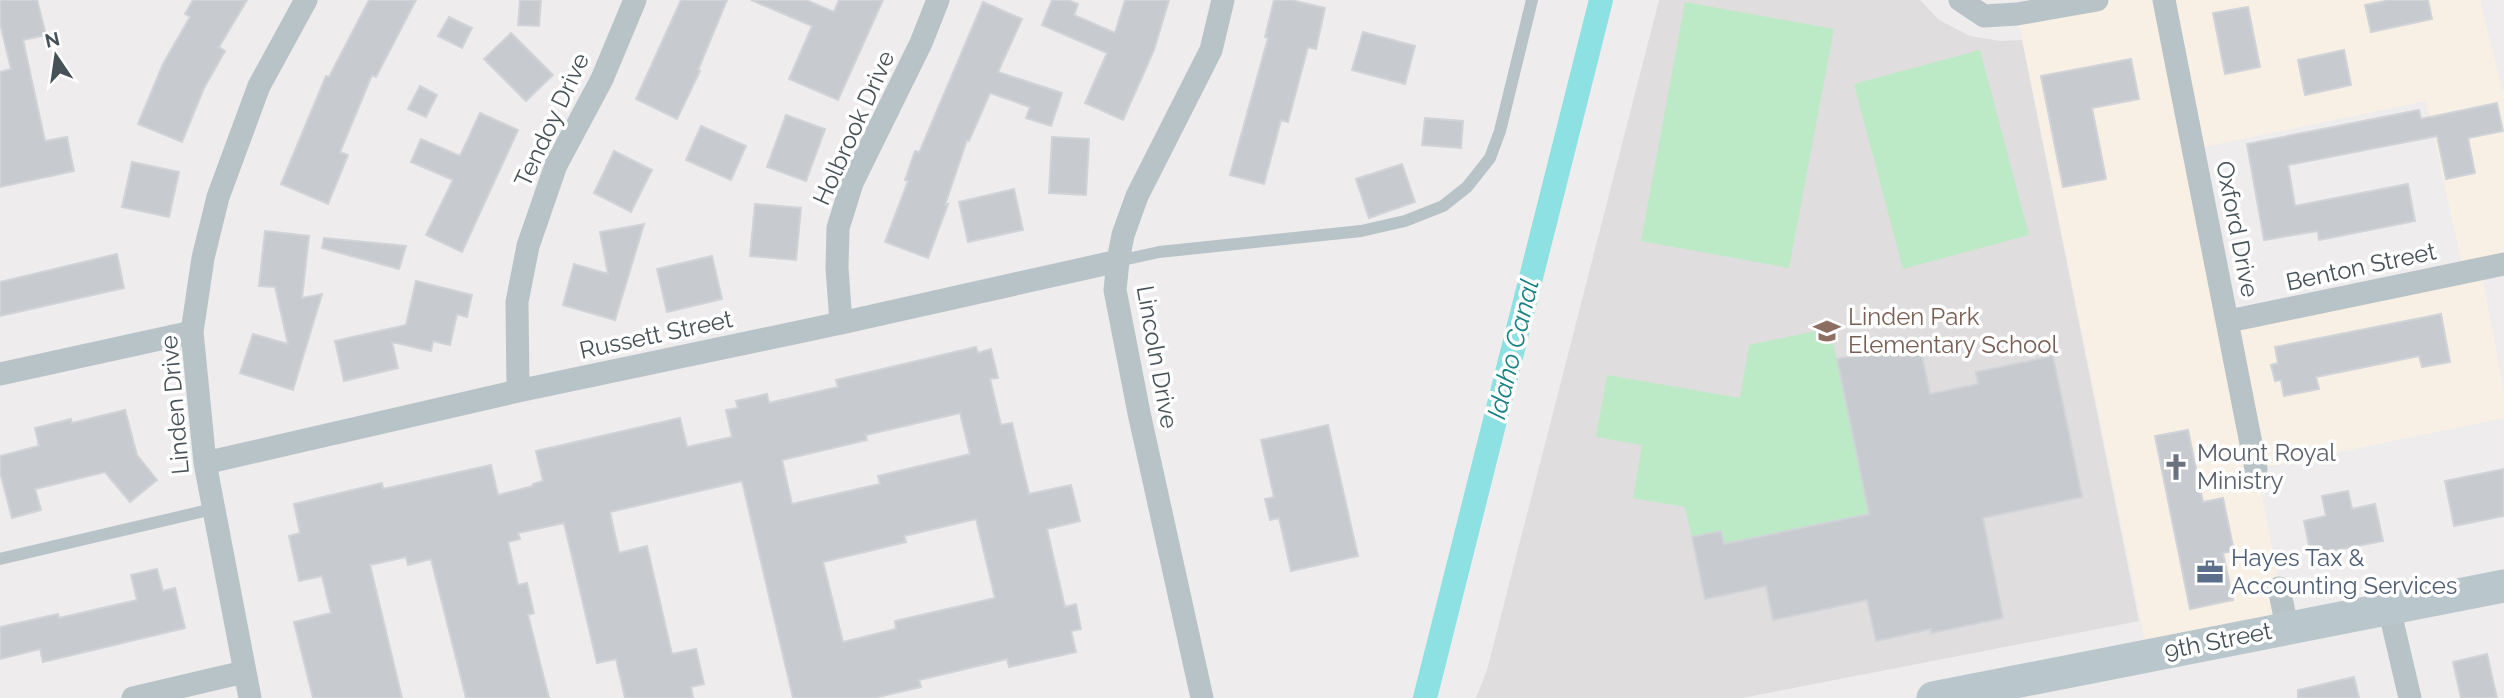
<svg xmlns="http://www.w3.org/2000/svg" width="2504" height="698" font-family="Raleway,sans-serif">
<style>
.commercial{fill:#f9f0e5;fill-rule:evenodd}
.education{fill:#dfdddd}
.green{fill:#bdeac6}
.lines{fill:none;stroke-linecap:round;stroke-linejoin:round}
.canal{stroke:#8de1e3;stroke-width:24}
.building{fill:#c7cace;stroke:#d0d3d7;stroke-width:2;fill-rule:evenodd}
.lane{stroke:#b8c3c7;stroke-width:12}
.street{stroke:#b8c3c7;stroke-width:23}
.secondary{stroke:#b9c6cc;stroke-width:33}
.labels{text-anchor:middle;stroke-width:7;stroke-linejoin:round;paint-order:stroke}
.street-label{font-size:24px;fill:#465257;stroke:#fff}
.education-label{font-size:24px;fill:#785e54;stroke:#fff;text-anchor:start}
.worship-label{font-size:24px;fill:#5b616d;stroke:#fff;text-anchor:start}
.service-label{font-size:24px;fill:#4e5e75;stroke:#fff;text-anchor:start}
.water-label{font-size:26px;font-style:italic;fill:#178184;stroke:#fff}
</style>
<rect width="100%" height="100%" fill="#eeecec"/>
<path class="commercial" d="M2056 0H2480L2502 90H2504V264L2481 270 2504 392V418L2257 469 2287 627 2148 655 2017 14ZM2426 101 2464 273 2229 321 2194 149Z"/>
<path class="education" d="M1659 0H1920L1939 20 1970 36 2000 41 2022 40 2139 621 1742 698H1476L1487 670Z"/>
<path class="green" d="M1685 2 1834 29 1789 268 1641 241Z
M1980 50 2029 235 1903 269 1854 84Z
M1830 328 1869 514 1724 545 1721 531 1692 538 1685 507 1633 498 1642 445 1596 437 1607 375 1740 398 1749 345Z"/>
<g class="lines">
<path class="canal" d="M1425 698 1601 0"/>
</g>
<path class="building" d="M0 0H37L46 35 23 40 45 141 67 137 74 171 0 187V72L11 69 0 23Z
M193 0H247L219 47 225 51 204 88 182 142 138 124 163 64 190 17 185 14Z
M369 0H416L376 77 372 75 340 152 348 155 328 204 281 184 326 76 329 77Z
M520 0H541L539 26 518 25Z
M681 0H727L698 70 700 71 677 119 636 99Z
M751 0H806L834 12 839 0H883L838 100 789 79 812 26Z
M1052 0H1068L1078 4 1074 15 1115 33 1125 0H1169L1154 50 1123 120 1085 103 1107 53 1042 25Z
M1274 0H1291L1325 8 1316 49 1308 47 1288 122 1281 120 1264 184 1230 175 1268 38 1265 37Z
M2390 0H2428L2432 19 2371 32 2365 5Z
M983 2 1022 19 998 72 1062 93 1051 126 1026 118 1030 107 990 93 969 141 967 140 945 205 948 204 928 258 885 242 908 181 905 180 915 151 919 153Z
M2248 7 2260 67 2225 74 2213 13Z
M449 17 472 28 462 48 438 36Z
M1363 32 1415 46 1405 84 1352 70Z
M511 33 553 75 526 101 484 59Z
M2344 50 2351 85 2305 95 2298 60Z
M2131 59 2139 99 2092 108 2106 179 2063 187 2041 76Z
M420 86 437 95 426 117 408 109Z
M2497 103 2503 131 2468 138 2475 173 2446 179 2437 136 2288 165 2295 206 2408 184 2415 221 2319 240 2318 231 2264 240 2247 144 2419 110 2421 119Z
M480 113 518 130 462 252 426 235 453 180 411 162 421 139 460 156Z
M786 115 825 129 806 181 767 167Z
M1425 118 1463 121 1461 148 1422 145Z
M701 126 746 146 731 180 686 160Z
M1052 137 1089 139 1086 195 1049 193Z
M614 151 652 170 631 212 594 193Z
M132 162 179 172 169 217 122 207Z
M1402 164 1415 202 1369 218 1356 179Z
M1014 189 1023 230 968 242 959 202Z
M755 204 801 208 796 260 750 256Z
M644 224 615 320 563 305 574 264 608 274 600 232Z
M265 231 309 236 302 298 322 294 293 390 240 373 253 334 288 344 275 287 259 286Z
M324 238 406 246 399 269 322 248Z
M117 254 124 288 0 316V282Z
M712 256 722 299 667 312 657 269Z
M416 281 472 295 467 317 457 314 450 345 433 341 431 351 392 342 398 368 344 381 335 341 406 325Z
M2441 314 2450 362 2422 367 2419 356 2316 377 2319 389 2284 396 2281 380 2275 381 2271 365 2278 363 2275 347Z
M1919 342 1930 394 1978 384 1976 372 2053 356 2082 497 1983 518 2003 618 1931 633V629L1876 641 1867 600 1773 620 1766 586 1705 599 1692 537 1721 531 1724 544 1869 514 1837 359Z
M976 347 978 353 991 349 998 378 990 379 1001 425 1012 423 1029 494 1071 485 1080 521 1047 529 1065 607 1076 604 1081 629 1071 631 1076 652 1009 667 1007 659 919 680 921 687 874 698H793L742 481 610 512 619 553 647 546 672 654 696 649 704 684 691 687 693 698H625L616 659 597 663 564 523 518 533 520 539 508 542 518 585 527 583 534 613 528 615 549 698H466L431 559 408 565 406 557 370 565 402 698H313L294 622 331 613 322 576 299 581 289 536 300 533 294 504 382 483 383 489 491 465 498 495 533 486V484L543 481 536 451 680 418 687 447 732 437 726 410 738 408 736 401 767 394 769 403 838 387 836 380ZM960 413 970 454 878 476 880 484 792 504 782 460 867 440 866 435ZM976 519 995 598 895 621 896 629 843 642 823 562 906 542 904 536Z
M125 410 137 455 157 480 130 502 105 472 35 489 41 510 12 518 0 472V456L39 446 35 428 71 419 72 423Z
M1328 425 1358 556 1291 571 1279 518 1270 520 1265 499 1274 497 1261 440Z
M2188 430 2203 502 2223 498 2234 551 2223 553 2233 600 2190 609 2155 436Z
M2504 469V516L2454 526 2445 481Z
M2348 491 2352 509 2375 504 2383 541 2311 555 2304 521 2326 516 2322 496Z
M157 569 163 591 175 588 185 628 43 662 40 649 0 659V627L58 614 59 618 137 600 131 575Z
M2487 654 2497 698H2461L2453 662Z
M2354 677 2359 698H2298V690Z"/>
<g class="lines">
<path class="lane" d="M1118 261 1159 252 1361 231 1405 221 1443 206 1467 187 1490 158 1500 131 1532 0
M0 559 213 509"/>
<path class="street" d="M1960 0 1984 16 2017 14 2097 0
M2164 0 2256 469
M2229 321 2504 264
M841 323 837 268 838 228 852 183 921 43 938 0
M0 374 192 332
M518 391 517 302 528 246 556 165 602 79 635 0
M205 463 518 391 841 323 1118 261
M2279 588 2287 627
M2389 608 2410 698
M133 698 244 672
M250 698 205 463 192 332 203 258 218 197 259 86 306 0
M1202 698 1139 413 1115 290 1118 261 1123 235 1137 196 1211 50 1223 0"/>
<path class="secondary" d="M1933 698 2504 586"/>
</g>
<defs>
<symbol id="school-bare" viewBox="-9 -9 18 18"><path d="M0-5L7-2L0 1L-7-2ZM-4 1L0 2.5L4 1V4Q0 6-4 4Z" fill="#8d6e63" stroke="#fff" stroke-width="2.5" paint-order="stroke"/></symbol>
<symbol id="church-bare" viewBox="-9 -9 18 18"><path d="M-1.2-6h2.4v3.5h3.3v2.4h-3.3V6h-2.4V-.1h-3.3v-2.4h3.3Z" fill="#6b7280" stroke="#fff" stroke-width="2.5" paint-order="stroke"/></symbol>
<symbol id="office-bare" viewBox="-9 -9 18 18"><path d="M-6-3h4V-5.5h4V-3h4V5H-6ZM-1-4.5V-3h2v-1.5ZM-6 0V1H6V0Z" fill="#5c6f8a" stroke="#fff" stroke-width="2.5" paint-order="stroke"/></symbol>
</defs>
<g fill-rule="evenodd">
<use href="#school-bare" x="1808" y="312" width="38" height="38"/>
<use href="#church-bare" x="2157" y="448" width="38" height="38"/>
<use href="#office-bare" x="2191" y="553" width="38" height="38"/>
</g>
<g class="labels">
<g class="street-label">
<text transform="translate(552 120) rotate(-65)" y="8">Tendoy Drive</text>
<text transform="translate(854 128) rotate(-66)" y="8">Holbrook Drive</text>
<text transform="translate(2237 229) rotate(79)" y="8">Oxford Drive</text>
<text transform="translate(2361 267) rotate(-12)" y="8">Benton Street</text>
<text transform="translate(656 335) rotate(-12)" y="8">Russett Street</text>
<text transform="translate(1157 357) rotate(80)" y="8">Lincoln Drive</text>
<text transform="translate(175 405) rotate(-95)" y="8">Linden Drive</text>
<text transform="translate(2218 641) rotate(-11)" y="8">9th Street</text>
</g>
<g class="education-label">
<text x="1848" y="325">Linden Park<tspan x="1848" dy="28">Elementary School</tspan></text>
</g>
<g class="worship-label">
<text x="2197" y="461">Mount Royal<tspan x="2197" dy="28">Ministry</tspan></text>
</g>
<g class="service-label">
<text x="2231" y="566">Hayes Tax &amp;<tspan x="2231" dy="28">Accounting Services</tspan></text>
</g>
<g class="water-label">
<text transform="translate(1513 349) rotate(-76)" y="9">Idaho Canal</text>
</g>
</g>
<g transform="translate(56 56) rotate(347)" stroke="#ffffff" stroke-width="5" paint-order="stroke">
<path d="M0-5L12 26L0 18L-12 26Z" fill="#465257"/>
<text y="-10" font-size="19" font-weight="bold" text-anchor="middle" fill="#465257">N</text>
</g>
</svg>
